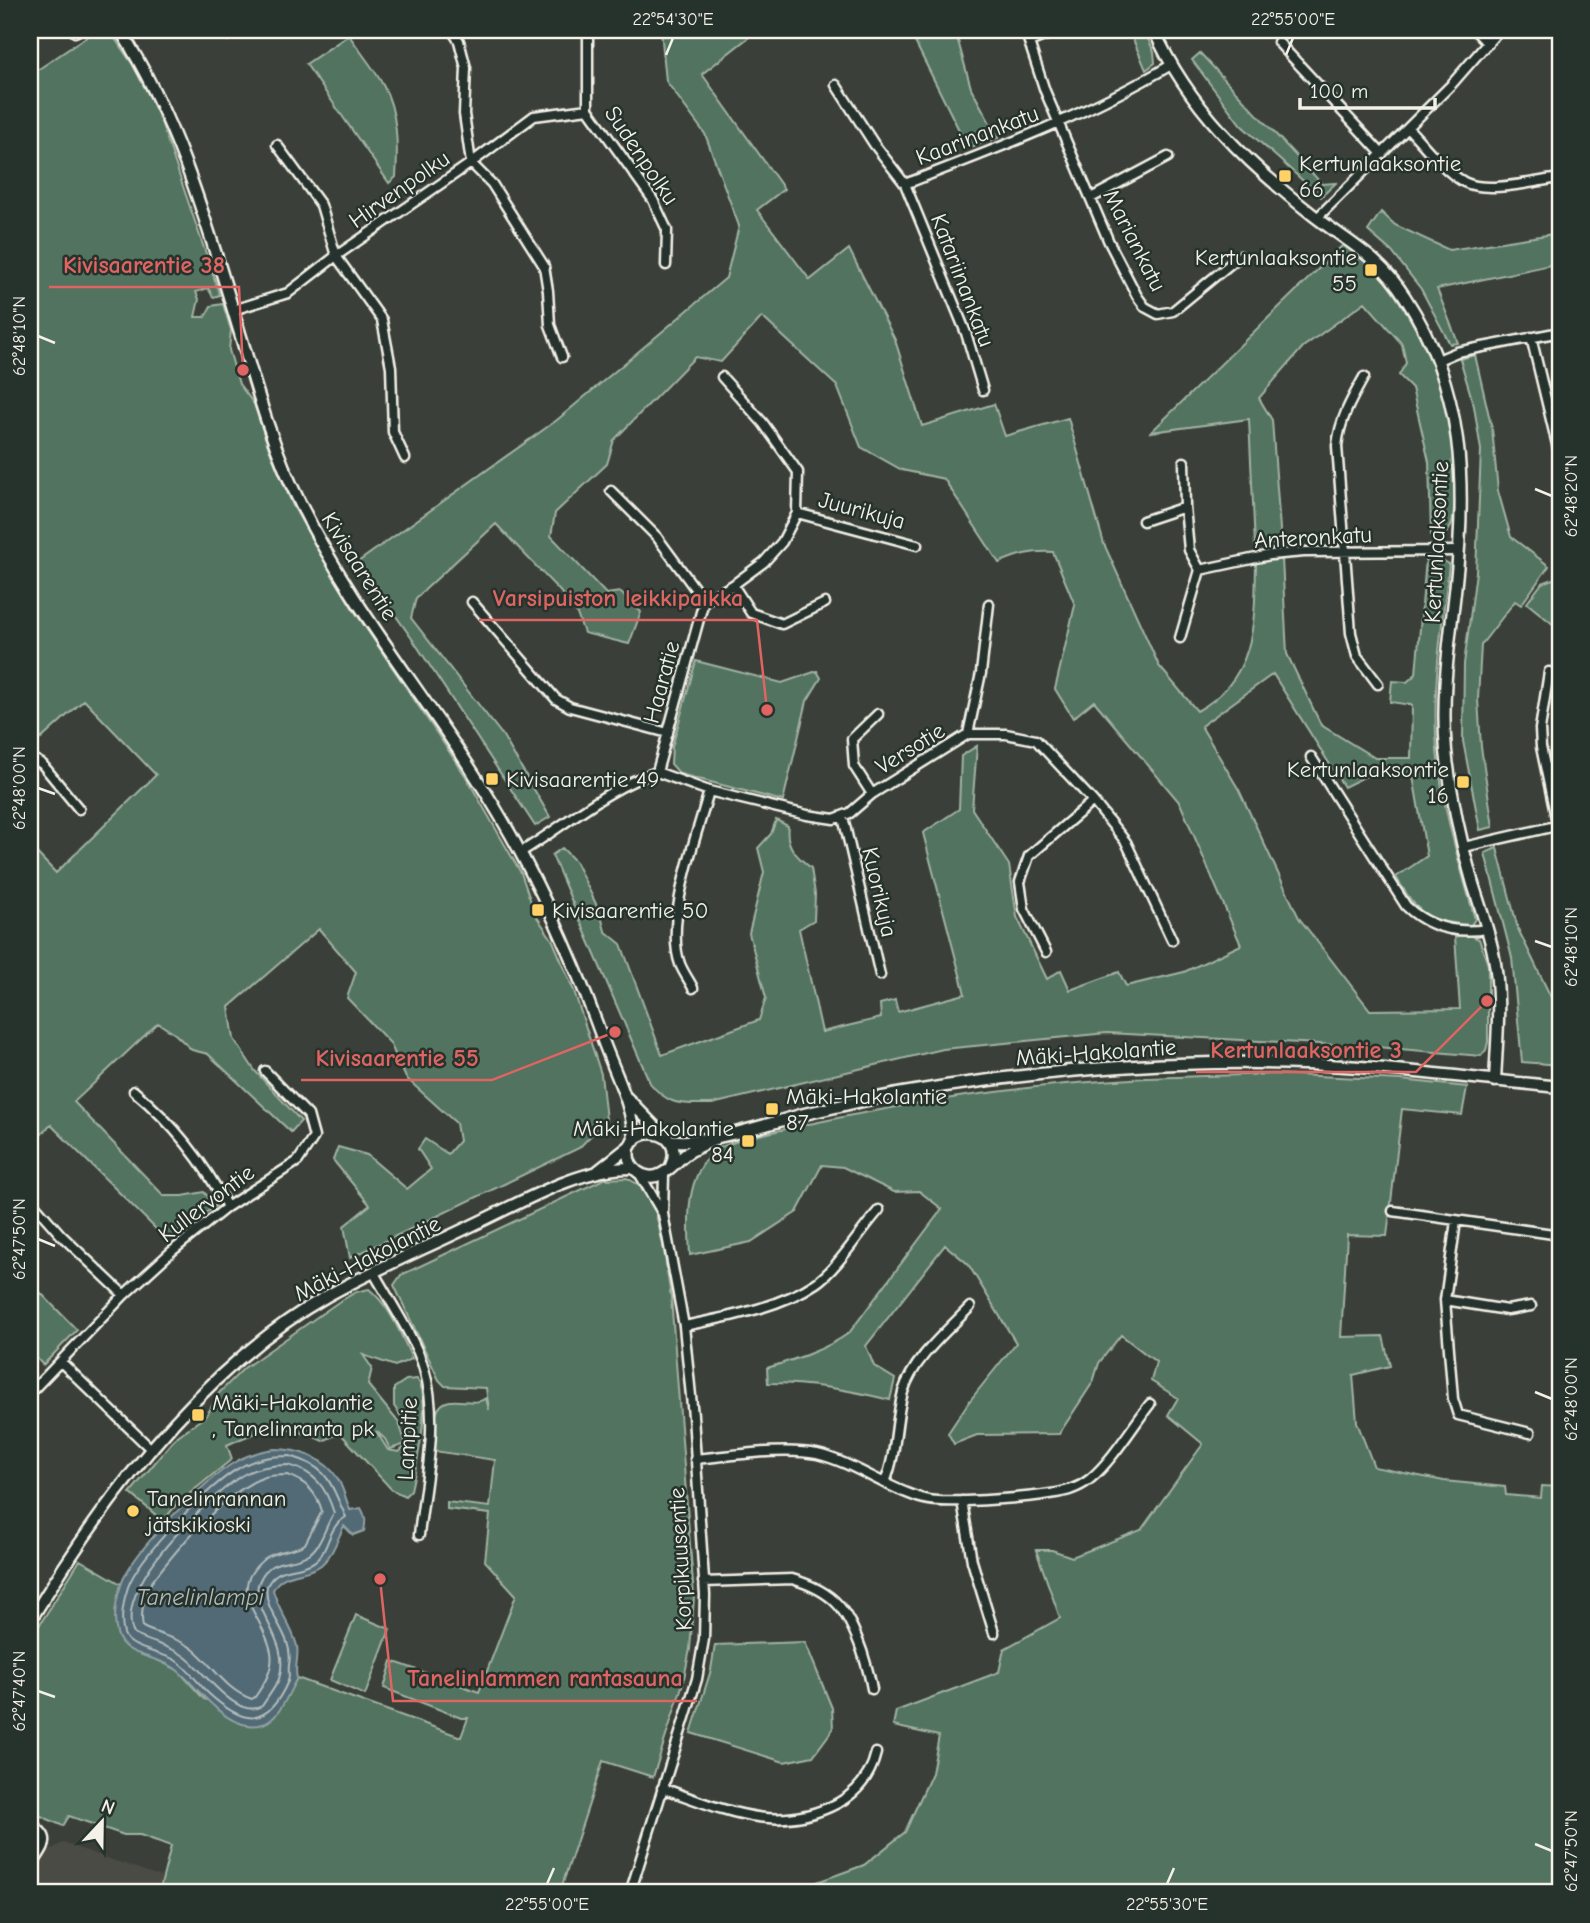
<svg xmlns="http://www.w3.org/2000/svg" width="1590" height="1923" font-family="'Comic Neue',sans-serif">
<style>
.built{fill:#4b4c44}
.green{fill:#51735e;stroke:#a2b2a3;stroke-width:2}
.water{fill:#516a76;stroke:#92a0a4;stroke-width:2}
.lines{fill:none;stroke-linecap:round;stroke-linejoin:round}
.shore{stroke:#b3bbba;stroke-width:2}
.minor-casing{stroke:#f4f1e8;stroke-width:13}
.tertiary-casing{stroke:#f4f1e8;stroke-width:15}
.minor{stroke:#26332d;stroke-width:8}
.tertiary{stroke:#26332d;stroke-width:10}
.ticks{fill:none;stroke:#f4f1e8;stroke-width:2.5}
.poi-dot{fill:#ffd166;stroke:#26332d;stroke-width:2.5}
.labels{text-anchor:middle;stroke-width:5;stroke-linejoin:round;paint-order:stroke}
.street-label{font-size:23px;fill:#f4f1e8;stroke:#26332d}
.poi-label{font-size:23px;fill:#f4f1e8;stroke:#26332d;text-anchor:start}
.water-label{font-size:24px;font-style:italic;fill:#b3bbba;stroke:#26332d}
.leader{fill:none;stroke:#df6462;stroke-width:2.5}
.callout-dot{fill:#df6462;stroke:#26332d;stroke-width:2.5}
.callout-label{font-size:24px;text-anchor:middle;font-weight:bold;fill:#df6462;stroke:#26332d;stroke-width:5;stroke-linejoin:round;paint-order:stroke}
.neatline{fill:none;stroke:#f4f1e8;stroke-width:2.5}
.ticks-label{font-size:18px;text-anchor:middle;fill:#f4f1e8}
</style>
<rect width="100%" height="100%" fill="#3a4039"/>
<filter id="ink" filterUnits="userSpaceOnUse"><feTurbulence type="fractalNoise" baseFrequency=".0143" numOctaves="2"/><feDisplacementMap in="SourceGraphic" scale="14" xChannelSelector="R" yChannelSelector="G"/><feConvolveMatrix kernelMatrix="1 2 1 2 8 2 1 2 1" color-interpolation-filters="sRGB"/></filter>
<g filter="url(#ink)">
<path class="built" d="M30 1842 48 1851 63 1843 162 1877 159 1893H30Z"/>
<path class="green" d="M97 30H109L133 65 158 113 220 295 213 297 208 288 196 292 199 299 195 317H205L211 306 223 304 231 330 229 350 239 384 254 404 269 449 293 506 351 606 465 775 521 873 535 914 553 941 574 991 601 1074 606 1120 579 1148 350 1258 344 1226 370 1205 333 1160 338 1147 367 1155 407 1189 431 1169 418 1149 425 1139 448 1154 459 1141 456 1123 406 1078 390 1043 347 998 356 972 319 929 229 1007 234 1039 255 1071 301 1121 291 1132 208 1054 192 1050 175 1034 158 1023 74 1102 164 1196H183L204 1192 216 1206 166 1239 51 1125 30 1144V846L56 873 156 775 84 700 41 739 30 727V75Z
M661 30H758L702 74 784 189 757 210 810 280 849 249 895 340 922 426 994 404 1005 436 1068 418 1104 544 1159 666 1197 711C1256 679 1255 622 1256 563L1282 559 1287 654 1321 725 1375 758H1411L1412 705 1390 702 1392 681 1407 682 1416 674 1426 559H1440L1449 564C1443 621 1433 678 1436 735 1439 798 1458 859 1475 919L1471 925C1425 921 1419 915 1396 877L1427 856 1413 776 1370 774 1344 787 1273 674 1201 726 1239 790 1299 918 1370 1010 1460 1009 1455 936 1467 934 1479 939 1488 965V1042L1486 1050 1481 1056 1377 1047 1107 1033 943 1049 712 1104C683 1104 669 1107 650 1083L552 855 562 848 575 861 600 912 605 931 621 944 662 1055 759 1020 766 998 749 933 764 872 758 848 771 834 776 820 788 826C785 846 796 856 811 868L815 894 814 920 799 929 822 1032 881 1018 880 1004 895 1000 898 1012 965 994 923 833 959 809 961 756 977 746 972 809 1009 865 1017 917 1047 979 1061 970 1070 990 1119 972 1126 986 1184 972 1241 945 1180 803 1094 701 1073 718 1055 689 1075 605 1053 552C1032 551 1018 554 999 563L944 479 902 470 861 447 837 386 762 317 721 362 695 357 614 440 607 464 555 513 551 536 606 594 620 592 641 612 629 644 584 633 574 606 496 524 416 598 411 618 503 736 550 817 535 826 415 643 358 562 557 420 726 278 739 226 705 134 666 81Z
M909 30H955L971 88 998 138 968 148Z
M1129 30H1144L1154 52 1155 63 1146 70Z
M349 35C360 52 374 68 383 85 398 112 398 147 396 177L389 183 306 64Z
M1200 53 1322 184 1336 183 1321 197 1241 125 1192 60Z
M1381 212 1395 225 1449 250 1560 233V263L1437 289 1458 343 1450 344 1421 289 1392 252 1368 231Z
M1344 244C1357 256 1373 267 1384 280 1429 338 1453 407 1455 480 1455 491 1455 519 1450 528 1450 529 1444 535 1443 536L1431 535 1429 462 1412 388 1399 375 1406 363 1402 344 1365 302 1303 347 1259 398 1272 420 1281 543 1255 546 1249 419 1151 432Z
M1475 355 1492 429 1498 491 1511 537 1549 566 1521 605 1515 601 1481 645 1478 699 1481 747 1493 827 1480 830 1463 741 1464 664 1476 572 1481 450 1474 406 1460 359Z
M1560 574V630L1527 603 1542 583 1556 578Z
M696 661 782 683 817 671 821 678 807 701 783 801 680 774 671 764 672 747Z
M1497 848 1518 929 1560 1016V1065L1522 1062 1512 958 1485 853Z
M1274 1074 1401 1080 1467 1087 1462 1115 1402 1109 1387 1236 1347 1235 1341 1337 1383 1336 1390 1366 1353 1375 1357 1422 1374 1467 1444 1481 1505 1487 1506 1495 1541 1498 1542 1486 1560 1487V1893H817L814 1883 864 1865 905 1832 932 1773 939 1736 893 1726 896 1711 999 1672 1004 1649 1060 1618 1036 1550H1052L1072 1557 1141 1530 1203 1444 1168 1415 1178 1398 1151 1381 1156 1362 1121 1335 1099 1363 1093 1382 1059 1434 977 1435 954 1444 948 1433 968 1403 1016 1343 968 1264 945 1245 866 1346 874 1366 895 1379 890 1400C849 1390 811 1383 768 1383L767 1368C796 1359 825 1350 849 1333L942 1209 919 1191 894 1192 843 1167 822 1165 797 1212 751 1242 690 1255C688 1219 685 1178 714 1151 723 1143 776 1131 790 1128 902 1103 1016 1086 1131 1079 1179 1076 1226 1076 1274 1074Z
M627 1178 639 1185 655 1210 663 1244 671 1297 694 1597 690 1649 683 1683 653 1777 603 1761 562 1886 582 1893H159L171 1846 140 1835H124L69 1816 63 1826 30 1811V1791L38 1774 30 1770V1640L80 1560 121 1584 115 1613 153 1658 178 1670 204 1699 274 1717 297 1678 461 1737 468 1718H461L384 1688 392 1661 479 1692 516 1595 485 1561 490 1514 447 1509V1502L490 1507 495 1460 434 1451C435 1439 433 1422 437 1412 445 1390 472 1409 486 1398L489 1410 486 1388 445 1386 439 1380 394 1285 401 1275 604 1179Z
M30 1282 77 1330 43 1365 30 1351Z
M369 1289C390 1306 401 1334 412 1359L395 1366 363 1355 372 1368 368 1385 399 1423 406 1444 390 1449 385 1439 376 1431 388 1450 399 1452 408 1444V1427L394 1406V1388L406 1380 417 1379C433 1399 416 1466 411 1490L405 1496 392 1490 340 1433 323 1441C285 1422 264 1427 227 1445L232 1459 177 1504 163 1521 130 1493 175 1438 207 1415 219 1393 244 1368 337 1303 356 1292Z
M356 1615 390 1629 365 1695 330 1680Z
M805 1642 832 1708 833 1729 813 1756 784 1762 691 1733 711 1670 715 1645Z"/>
<path class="water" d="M275 1449C297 1449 326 1458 338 1479 343 1488 346 1499 350 1510L361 1508C366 1517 366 1521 364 1531L353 1535 344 1526C337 1540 333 1555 321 1565 305 1577 282 1570 273 1590 278 1610 292 1626 297 1646 299 1658 294 1667 297 1678 289 1692 279 1720 263 1724 228 1735 199 1687 177 1670 159 1655 122 1658 117 1633 113 1618 116 1600 121 1585 131 1553 205 1479 235 1462 248 1454 261 1451 275 1449Z"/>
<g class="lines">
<path class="shore" d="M290 1456C331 1468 330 1484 346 1517 343 1519 340 1521 338 1523 326 1536 328 1556 310 1564 293 1572 277 1566 267 1586 262 1613 295 1634 289 1665 288 1671 290 1675 288 1681 267 1729 244 1726 208 1693 197 1682 188 1668 175 1660 161 1652 130 1650 124 1634 120 1620 123 1601 128 1587 139 1556 210 1484 239 1468 256 1458 271 1456 290 1456Z
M288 1465C315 1472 326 1487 334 1513 325 1526 322 1545 309 1554 291 1566 270 1555 259 1582 248 1608 292 1640 279 1679 275 1688 267 1698 262 1706 236 1721 202 1668 184 1656 169 1645 150 1643 134 1634 112 1587 206 1500 241 1476 256 1467 271 1465 288 1465Z
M287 1475C306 1481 317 1493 322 1511L305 1544C293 1552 276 1549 264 1559 224 1592 265 1617 271 1652 274 1669 264 1684 255 1697L252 1699C226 1691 213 1665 193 1649 178 1637 160 1636 143 1627 140 1612 144 1597 151 1583 175 1551 227 1489 265 1477 272 1475 280 1475 287 1475Z"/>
<defs>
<path id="minor" d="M224 30 228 35
M452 30 459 41 466 68 464 114 471 163 492 184 544 266 548 291 550 325 562 357
M1025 30 1045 91 1109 242 1137 296 1145 307 1158 314 1173 311 1240 256
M1475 30 1488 44
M75 32 79 30
M1029 42 1060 30
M1278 42 1382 154
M836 85 874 144 905 184C996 149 1087 115 1171 65
M588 109 653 200 667 230 666 265
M588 109V30
M1409 129C1425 146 1443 170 1464 182 1487 194 1535 181 1560 178
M277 145 321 205 336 256 382 320 391 367 393 432 405 458
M905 184 966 333 983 390
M1091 198 1168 157
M1317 218 1451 85 1499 30
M233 310 288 293 336 256 471 163 534 116 588 109
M1531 337 1560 457
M1438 360 1457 352 1560 332
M1364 377C1351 400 1340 419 1337 446L1351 633 1357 656 1378 684
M1184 462 1185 507
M611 491 657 537 704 601
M797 513 917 545
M1143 521 1185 507 1189 550 1200 570
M733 585 751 613 782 624 825 603
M472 602 556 699 570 707 668 733
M1180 638 1200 570 1270 555 1304 552 1459 551
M1549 672 1540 729 1541 747 1560 837
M968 734 981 673 989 604
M30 757 42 764 79 809
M1311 757 1406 906C1429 928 1456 934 1487 929
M657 772 709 791 807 815 834 819 850 813 872 794 968 734H1006L1036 740 1093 801 1126 842 1172 940
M657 772 704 601 733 585 764 562 782 542 797 513 798 472 763 423 722 377
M872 794 854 766 852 739 878 714
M843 817 880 975
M1464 847 1560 825
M521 852C564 826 609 786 657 772
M1046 952 1024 909 1020 882 1029 856 1093 801
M693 988C689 980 683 972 680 964 664 920 697 836 709 791
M134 1091C174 1124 204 1162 227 1207
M639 1173 663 1214
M32 1202 61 1235 124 1295
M1393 1211 1560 1235
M1456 1221 1445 1300 1453 1399 1458 1415 1530 1433
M374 1273C389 1300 416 1340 424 1369 440 1422 425 1481 419 1535
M1445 1300 1507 1310 1531 1306
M684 1326C727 1317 779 1308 816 1283 837 1269 861 1230 879 1210
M61 1362 152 1450
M30 1393 124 1295 171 1252 227 1207 298 1161 314 1137 308 1115 265 1071
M695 1459C730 1456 783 1447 817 1454 855 1463 887 1489 924 1499 943 1505 1053 1497 1072 1489 1078 1487 1085 1483 1090 1479 1112 1461 1132 1427 1150 1404
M885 1482C897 1453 895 1422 903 1392 913 1359 947 1331 970 1307
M962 1501 972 1561 994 1633
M703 1582 792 1579C836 1592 847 1610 862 1651 866 1664 870 1676 872 1689
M662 1788C723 1809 776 1836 838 1803 858 1792 871 1774 876 1753
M30 1824C54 1836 45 1846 33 1864
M630 1893 697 1679 704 1639 705 1595 693 1416 684 1326 663 1214 664 1173"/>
<path id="tertiary" d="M120 30C180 123 210 234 242 340 258 395 274 451 300 503 347 599 416 684 474 774 527 855 568 944 601 1035 613 1070 633 1104 634 1141
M1154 30C1188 107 1248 164 1313 215 1350 244 1379 256 1405 297 1465 389 1467 486 1455 592 1449 645 1441 697 1446 751 1451 796 1460 840 1473 884 1480 906 1488 929 1493 952 1502 995 1497 1037 1495 1081
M627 1098 661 1133
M668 1140C707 1147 773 1121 813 1112 871 1098 931 1087 990 1080 1112 1064 1237 1058 1360 1067 1427 1072 1494 1081 1560 1087
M670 1168C690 1126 622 1121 629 1159 631 1166 636 1172 643 1175 663 1183 674 1161 689 1152 697 1147 706 1144 714 1140
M598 1171 631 1145
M30 1621C103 1500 202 1367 327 1296 375 1269 426 1248 475 1224 522 1202 581 1167 633 1168"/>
</defs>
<use href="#minor" class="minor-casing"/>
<use href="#tertiary" class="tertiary-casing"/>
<use href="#minor" class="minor"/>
<use href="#tertiary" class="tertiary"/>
</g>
</g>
<path class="ticks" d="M666 55 673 38M1286 55 1293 38M38 336 55 343M1535 489 1552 496M38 788 55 794M1535 941 1552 947M38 1239 55 1246M1535 1392 1552 1399M38 1691 55 1697M1535 1844 1552 1851M547 1884 554 1868M1167 1884 1174 1868"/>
<g class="poi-dot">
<rect x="1278" y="169" width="14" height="14" rx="3.5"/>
<rect x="1364" y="263" width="14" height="14" rx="3.5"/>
<rect x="485" y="772" width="14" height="14" rx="3.5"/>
<rect x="1456" y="775" width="14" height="14" rx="3.5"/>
<rect x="531" y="903" width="14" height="14" rx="3.5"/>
<rect x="765" y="1102" width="14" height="14" rx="3.5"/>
<rect x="741" y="1134" width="14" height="14" rx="3.5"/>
<rect x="191" y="1408" width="14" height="14" rx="3.5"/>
<circle cx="133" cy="1511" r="7"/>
</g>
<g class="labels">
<g class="street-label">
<text transform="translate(977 135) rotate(-21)" y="8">Kaarinankatu</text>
<text transform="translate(642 155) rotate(56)" y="8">Sudenpolku</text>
<text transform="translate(399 189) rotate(-35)" y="8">Hirvenpolku</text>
<text transform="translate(1135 240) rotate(63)" y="8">Mariankatu</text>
<text transform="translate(963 280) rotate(69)" y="8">Katariinankatu</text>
<text transform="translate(862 510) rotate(15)" y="8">Juurikuja</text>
<text transform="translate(1313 537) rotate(-3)" y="8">Anteronkatu</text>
<text transform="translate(1436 542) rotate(-87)" y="8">Kertunlaaksontie</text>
<text transform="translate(360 566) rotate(58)" y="8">Kivisaarentie</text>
<text transform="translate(661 682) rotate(-75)" y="8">Haaratie</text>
<text transform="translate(910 748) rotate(-32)" y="8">Versotie</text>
<text transform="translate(880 892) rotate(77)" y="8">Kuorikuja</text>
<text transform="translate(1096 1052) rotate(-4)" y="8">Mäki-Hakolantie</text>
<text transform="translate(206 1203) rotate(-37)" y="8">Kullervontie</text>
<text transform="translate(367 1258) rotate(-27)" y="8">Mäki-Hakolantie</text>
<text transform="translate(407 1439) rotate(-87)" y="8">Lampitie</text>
<text transform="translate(680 1559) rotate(-93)" y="8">Korpikuusentie</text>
</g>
<g class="poi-label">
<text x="1299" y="171">Kertunlaaksontie<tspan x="1299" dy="26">66</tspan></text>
<text x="1357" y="265" text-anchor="end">Kertunlaaksontie<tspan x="1357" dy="26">55</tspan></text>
<text x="1449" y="777" text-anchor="end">Kertunlaaksontie<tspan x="1449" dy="26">16</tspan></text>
<text x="506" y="787">Kivisaarentie 49</text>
<text x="552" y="918">Kivisaarentie 50</text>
<text x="786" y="1104">Mäki-Hakolantie<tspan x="786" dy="26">87</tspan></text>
<text x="734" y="1136" text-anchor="end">Mäki-Hakolantie<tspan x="734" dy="26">84</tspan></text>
<text x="212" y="1410">Mäki-Hakolantie<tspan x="212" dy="26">, Tanelinranta pk</tspan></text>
<text x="147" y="1506">Tanelinrannan<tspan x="147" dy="26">jätskikioski</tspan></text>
</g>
<g class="water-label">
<text x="200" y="1605">Tanelinlampi</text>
</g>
</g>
<path class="leader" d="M243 370L239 287H49M767 710L757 620H479M1487 1001L1416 1072H1196M615 1032L492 1080H301M380 1579L393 1701H697"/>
<g class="callout-dot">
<circle cx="243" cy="370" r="7"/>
<circle cx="767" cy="710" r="7"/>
<circle cx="1487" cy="1001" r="7"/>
<circle cx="615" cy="1032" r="7"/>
<circle cx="380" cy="1579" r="7"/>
</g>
<g class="callout-label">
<text x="144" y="273">Kivisaarentie 38</text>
<text x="618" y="606">Varsipuiston leikkipaikka</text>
<text x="1306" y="1058">Kertunlaaksontie 3</text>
<text x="397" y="1066">Kivisaarentie 55</text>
<text x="545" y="1686">Tanelinlammen rantasauna</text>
</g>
<rect width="1590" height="1923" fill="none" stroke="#26332d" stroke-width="77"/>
<g transform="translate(102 1822) rotate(22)" stroke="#26332d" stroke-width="5" paint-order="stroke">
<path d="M0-5L12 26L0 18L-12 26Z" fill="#f4f1e8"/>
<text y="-10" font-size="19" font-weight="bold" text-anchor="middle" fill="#f4f1e8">N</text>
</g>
<path d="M1300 98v10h135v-10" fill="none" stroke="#f4f1e8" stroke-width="3.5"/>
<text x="1310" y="98" font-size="21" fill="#f4f1e8" stroke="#26332d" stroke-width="5" paint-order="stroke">100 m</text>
<rect x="38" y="38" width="1514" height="1846" class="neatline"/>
<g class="ticks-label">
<text x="673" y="25">22°54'30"E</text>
<text x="1293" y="25">22°55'00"E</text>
<text transform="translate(19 336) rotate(-90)" y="6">62°48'10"N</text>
<text transform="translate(1571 496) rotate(-90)" y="6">62°48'20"N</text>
<text transform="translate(19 788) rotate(-90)" y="6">62°48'00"N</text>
<text transform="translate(1571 947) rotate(-90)" y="6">62°48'10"N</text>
<text transform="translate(19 1239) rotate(-90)" y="6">62°47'50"N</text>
<text transform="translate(1571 1399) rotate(-90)" y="6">62°48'00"N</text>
<text transform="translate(19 1691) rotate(-90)" y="6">62°47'40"N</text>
<text transform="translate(1571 1851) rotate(-90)" y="6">62°47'50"N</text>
<text x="547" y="1910">22°55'00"E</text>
<text x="1167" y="1910">22°55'30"E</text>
</g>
</svg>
